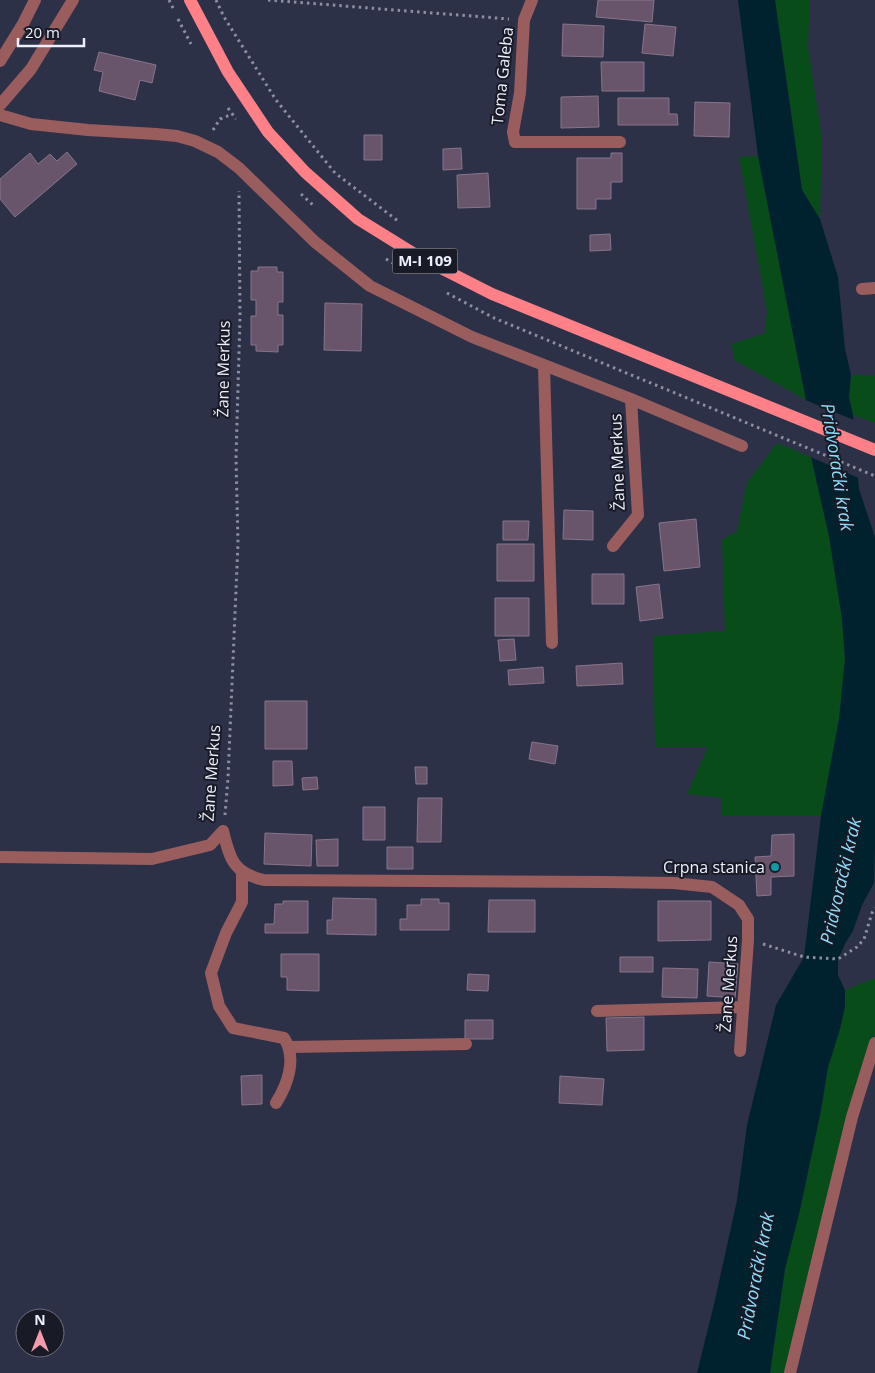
<svg xmlns="http://www.w3.org/2000/svg" width="875" height="1373" font-family="'Open Sans',sans-serif">
<style>
.green{fill:#084c1a}
.water{fill:#00222f}
.pier{fill:#2d3148}
.building{fill:#68556b;stroke:#87748b}
.lines{fill:none;stroke-linecap:round;stroke-linejoin:round}
.path{stroke:#8c8fa2;stroke-width:3;stroke-dasharray:2.5 4;stroke-linecap:butt}
.minor{stroke:#9a5d5e;stroke-width:12}
.major{stroke:#ff8187;stroke-width:12}
.culture-dot{fill:#0f9aa8;stroke:#181a25;stroke-width:2}
.labels{text-anchor:middle;stroke-width:4;stroke-linejoin:round;paint-order:stroke}
.shield{fill:#181a25;stroke:#acafbd;stroke-width:1}
.shield-label{font-size:15px;font-weight:bold;fill:#eceffe}
.street-label{font-size:16px;fill:#eceffe;stroke:#181a25}
.poi-label{font-size:16px;fill:#eceffe;stroke:#181a25;text-anchor:end}
.water-label{font-size:18px;font-style:italic;fill:#8cdcfc;stroke:#181a25}
</style>
<rect width="100%" height="100%" fill="#2d3148"/>
<path class="green" d="M775 0H810L808 47 822 139 820 219 802 190Z
M758 156 806 400 734 360 732 344 765 333 767 311 739 157Z
M851 375H875V423L853 415 849 397Z
M777 443 811 457 829 536 842 619 845 659 839 719 821 816H722L721 798 687 794 708 747H655L653 636 725 631 722 540 737 531 747 483Z
M875 978V1033L849 1116 787 1373H770L785 1269 800 1210 821 1110 828 1067 840 1029 845 1007V990Z"/>
<path class="water" d="M738 0H775L802 190 820 219 838 277 845 349 851 375 849 397 853 415 859 489 875 537V846L874 883 862 905 853 931 846 942 838 959V975L845 990V1007L840 1029 828 1067 821 1110 800 1210 785 1269 770 1373H697L715 1300 737 1200 747 1125 776 1005 804 957 821 816 839 719 845 659 842 619 829 536 811 457 806 400 758 156Z"/>
<path class="pier" d="M803 399 856 421 861 479 808 456Z"/>
<path class="building" d="M598 0H654L652 22 596 17Z
M563 24 604 26 603 57 562 56Z
M645 24 676 27 673 56 642 53Z
M99 52 156 65 152 83 140 80 135 100 99 91 103 72 94 70Z
M601 62H644V91H602Z
M598 96 599 127 561 128V97Z
M618 98H669V114H677L678 125H618Z
M695 102 730 103 729 137 694 136Z
M364 135H382V160H364Z
M461 148 462 169 443 170V149Z
M67 152 77 164 15 217 0 199V179L30 153 38 164 50 154 57 161Z
M611 153H622V182H611V199H596V209H577V158H611Z
M488 173 490 207 458 208 457 175Z
M610 234 611 250 590 251V235Z
M258 267H277V272H283V302H278V315H283V345H278V352L256 351V345H251V316H256V300H251V271H258Z
M325 303 362 304 361 351 324 350Z
M564 510 593 511V540L563 539Z
M696 519 700 567 664 571 659 523Z
M503 521H529L528 540H503Z
M497 544H534V581H497Z
M592 574H624V604H592Z
M659 584 663 618 640 621 636 587Z
M495 598H529V636H495Z
M514 639 516 660 500 661 498 640Z
M622 663 623 684 577 686 576 666Z
M543 667 544 683 509 685 508 670Z
M265 701H307V749H265Z
M532 742 558 746 555 764 529 759Z
M273 761H292L293 785 273 786Z
M415 767H427V784H416Z
M317 777 318 789 303 790 302 778Z
M418 798H442L441 842H417Z
M363 807H385V840H363Z
M265 833 312 835 311 866 264 864Z
M794 834V876L771 877V895L757 896 755 857 771 856 772 835Z
M338 839V866H317L316 840Z
M387 847H413V869H387Z
M333 898 376 899V935L327 934V920H332Z
M421 899H439V903H449V930H400V919H407V905H421Z
M489 900H535V932H488Z
M283 901H308V933H265V924H274L275 904H283Z
M658 901H711V940L658 941Z
M281 954H319V991L287 990V977H281Z
M620 957H653V972H620Z
M709 962 738 964 735 998 707 996Z
M663 968 698 969 697 998 662 997Z
M468 974 489 975 488 991 467 990Z
M644 1017V1050L607 1051 606 1018Z
M465 1020H493V1039H465Z
M262 1075V1104L242 1105 241 1076Z
M560 1076 604 1079 602 1105 559 1103Z"/>
<g class="lines">
<path class="path" d="M169 0 173 8
M216 0 224 17 276 100 335 173 398 221
M268 0 509 19
M178 19 191 44
M228 108 236 119
M213 130 220 119 232 114
M301 194 313 205
M386 259 398 266
M447 293 494 318 875 476
M225 815 228 778 238 543 236 458 240 317 239 191
M763 944 804 957 838 959 857 947 864 939 872 913 875 908"/>
<path class="minor" d="M532 0 524 20 520 93 513 132 515 142H620
M0 61 23 24 35 0
M0 105 31 69 73 0
M0 115 31 124 88 130 156 134 177 136 195 141 218 152 239 168 315 242 370 286 472 337 631 399 742 446
M862 289 875 288
M544 366 552 643
M613 546 638 515 631 399
M223 831C230 859 233 873 264 880L605 882 674 883 712 887 739 905 748 919V940L740 1051
M0 857 152 859 210 845 223 831
M242 872V902L226 933 211 973 219 1006 233 1028 284 1038C297 1058 288 1084 276 1103
M597 1011 743 1007
M290 1047 466 1044
M790 1373 852 1117 875 1043"/>
<path class="major" d="M190 0 228 72 268 132 305 172 358 219 421 258 492 294 875 450"/>
</g>
<circle class="culture-dot" cx="775" cy="867" r="5"/>
<g class="labels">
<rect class="shield" x="392.5" y="248.5" width="65" height="25" rx="4"/>
<g class="shield-label">
<text x="425" y="266">M-I 109</text>
</g>
<g class="street-label">
<text transform="translate(502 76) rotate(-84)" y="6">Toma Galeba</text>
<text transform="translate(223 369) rotate(-89)" y="6">Žane Merkus</text>
<text transform="translate(617 462) rotate(-92)" y="6">Žane Merkus</text>
<text transform="translate(211 773) rotate(-86)" y="6">Žane Merkus</text>
<text transform="translate(728 984) rotate(-86)" y="6">Žane Merkus</text>
</g>
<g class="poi-label">
<text x="765" y="873">Crpna stanica</text>
</g>
<g class="water-label">
<text transform="translate(837 467) rotate(81)" y="6">Pridvorački krak</text>
<text transform="translate(841 881) rotate(-77)" y="6">Pridvorački krak</text>
<text transform="translate(756 1276) rotate(-79)" y="6">Pridvorački krak</text>
</g>
</g>
<g transform="translate(40 1333)"><circle r="24" fill="#181a25" stroke="#6d6f7c"/>
<path d="M0-4L9 19L0 12L-9 19Z" fill="#f39aac"/>
<text y="-8" font-size="14" font-weight="bold" text-anchor="middle" fill="#eceffe">N</text>
</g>
<path d="M18 38v8h66v-8" fill="none" stroke="#eceffe" stroke-width="2.5"/>
<text x="25" y="38" font-size="15" fill="#eceffe" stroke="#181a25" stroke-width="4" paint-order="stroke">20 m</text>
</svg>
